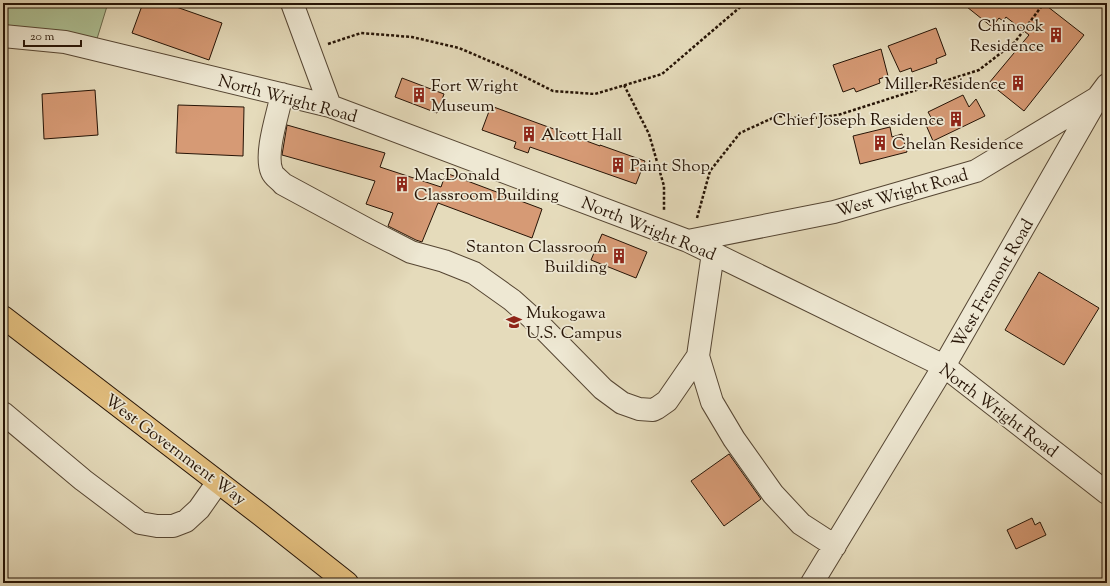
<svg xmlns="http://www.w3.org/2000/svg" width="1110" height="586" font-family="'Sorts Mill Goudy',serif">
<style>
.green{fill:#aec195;stroke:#6a6a4e}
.building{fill:#d69a75;stroke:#261406}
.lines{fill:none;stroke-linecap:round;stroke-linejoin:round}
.minor-casing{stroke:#564633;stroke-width:24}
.major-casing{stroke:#261406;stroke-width:24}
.path{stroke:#261406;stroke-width:2.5;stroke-dasharray:3 2;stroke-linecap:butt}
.minor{stroke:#eee8d3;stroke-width:22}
.major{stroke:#e2be7e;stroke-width:22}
.labels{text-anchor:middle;stroke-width:3.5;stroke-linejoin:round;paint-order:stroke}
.poi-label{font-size:17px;fill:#261406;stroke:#eee8d3;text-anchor:start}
.street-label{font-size:17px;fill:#261406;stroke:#eee8d3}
</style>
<rect width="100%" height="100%" fill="#e5dbbb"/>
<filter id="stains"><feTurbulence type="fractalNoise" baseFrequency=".005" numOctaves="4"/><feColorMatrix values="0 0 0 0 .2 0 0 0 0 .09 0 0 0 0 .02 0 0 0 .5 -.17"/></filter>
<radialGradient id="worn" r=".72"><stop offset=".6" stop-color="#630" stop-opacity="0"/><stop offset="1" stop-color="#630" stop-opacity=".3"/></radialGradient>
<path class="green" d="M3 3H108L96 42 3 29Z"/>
<path class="building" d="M143 3H165L222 23 209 60 132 33Z
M962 3H1043L1084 35 1024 111 989 83 1029 35 1006 17 1003 21 999 18 992 27Z
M936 28 946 55 936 59 937 63 912 72 911 68 900 72 888 46Z
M881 49 888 76 879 79 880 83 856 92 854 88 843 92 833 65Z
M402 78 444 94 437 113 395 97Z
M95 90 98 135 44 139 42 94Z
M963 95 969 107 976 99 985 116 933 141 926 125 933 121 928 112Z
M178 105 244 107 243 156 176 153Z
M491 106 600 146V145L645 161 636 184 530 147 528 153 514 148 516 142 482 130Z
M287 125 385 153 380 167 441 187 446 173 542 209 532 238 438 203 422 242 416 240 388 226 393 213 366 204 375 181 282 155Z
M890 127 892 137 902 134 907 152 860 164 853 136Z
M602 234 647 252 636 278 591 260Z
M1039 272 1099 308 1064 365 1005 330Z
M729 454 761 499 724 526 691 481Z
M1032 518 1035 525 1040 522 1046 535 1016 549 1007 530Z"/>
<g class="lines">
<defs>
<path id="minor" d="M292 3 330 106
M3 36 65 42 330 106 688 241 944 366 1107 493
M282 94C278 114 264 154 272 172 274 177 280 180 283 184L370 231 411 252 444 261 474 273 512 300 541 326 603 389 622 403 639 409 653 410 657 408 667 401 698 356
M688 241 834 212 976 171 1097 98
M713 253 698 356 712 402 734 439 773 494 801 524 835 546
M3 413 83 480 140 523 157 526H173L186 521 199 509 218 482
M812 583 944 366 1098 97 1107 85"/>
<path id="major" d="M3 317 261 515 347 583"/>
</defs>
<use href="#minor" class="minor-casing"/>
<use href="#major" class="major-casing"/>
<path class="path" d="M328 44 361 33 412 37 459 48 513 71 553 91 595 94 662 74 745 3
M624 85 649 134 664 186V211
M697 218 710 171 740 133 777 116 806 119 838 115 979 70 1015 42 1044 3"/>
<use href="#minor" class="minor"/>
<use href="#major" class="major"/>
</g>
<defs>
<symbol id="building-bare" viewBox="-9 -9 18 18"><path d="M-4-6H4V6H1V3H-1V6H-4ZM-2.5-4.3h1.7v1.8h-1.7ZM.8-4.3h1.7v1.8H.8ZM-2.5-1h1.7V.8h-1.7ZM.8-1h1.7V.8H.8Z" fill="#8f2418" stroke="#eee8d3" stroke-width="2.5" paint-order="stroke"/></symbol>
<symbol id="university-bare" viewBox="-9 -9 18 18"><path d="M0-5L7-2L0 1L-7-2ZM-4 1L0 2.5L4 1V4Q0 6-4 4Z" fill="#8f2418" stroke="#eee8d3" stroke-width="2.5" paint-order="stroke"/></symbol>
</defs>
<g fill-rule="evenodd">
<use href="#building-bare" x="1045" y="24" width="22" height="22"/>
<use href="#building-bare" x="1007" y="72" width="22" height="22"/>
<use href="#building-bare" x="408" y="84" width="22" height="22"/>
<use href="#building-bare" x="945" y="108" width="22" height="22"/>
<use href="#building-bare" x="518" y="123" width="22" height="22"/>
<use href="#building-bare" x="869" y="132" width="22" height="22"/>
<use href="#building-bare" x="607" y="154" width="22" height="22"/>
<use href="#building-bare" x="391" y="173" width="22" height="22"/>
<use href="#building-bare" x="608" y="245" width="22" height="22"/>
<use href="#university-bare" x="503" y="311" width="22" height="22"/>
</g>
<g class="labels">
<g class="poi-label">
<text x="1044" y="31" text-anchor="end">Chinook<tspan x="1044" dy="20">Residence</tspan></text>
<text x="1006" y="89" text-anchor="end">Miller Residence</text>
<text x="431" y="91">Fort Wright<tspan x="431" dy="20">Museum</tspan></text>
<text x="944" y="125" text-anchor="end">Chief Joseph Residence</text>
<text x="541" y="140">Alcott Hall</text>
<text x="892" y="149">Chelan Residence</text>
<text x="630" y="171">Paint Shop</text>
<text x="414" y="180">MacDonald<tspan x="414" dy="20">Classroom Building</tspan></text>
<text x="607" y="252" text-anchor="end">Stanton Classroom<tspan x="607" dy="20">Building</tspan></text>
<text x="526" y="318">Mukogawa<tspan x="526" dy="20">U.S. Campus</tspan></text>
</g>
<g class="street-label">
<text transform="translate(288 98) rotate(15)" y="6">North Wright Road</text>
<text transform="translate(902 192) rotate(-16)" y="6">West Wright Road</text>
<text transform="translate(649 228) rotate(22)" y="6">North Wright Road</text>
<text transform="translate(992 283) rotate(-60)" y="6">West Fremont Road</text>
<text transform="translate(999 410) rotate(37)" y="6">North Wright Road</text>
<text transform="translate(176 449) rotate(37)" y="6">West Government Way</text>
</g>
</g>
<rect width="1110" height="586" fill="none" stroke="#e5dbbb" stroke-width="16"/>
<rect x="4" y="4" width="1102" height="578" fill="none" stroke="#261406" stroke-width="2"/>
<rect x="8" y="8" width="1094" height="570" fill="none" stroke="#261406"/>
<path d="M24 40v6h57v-6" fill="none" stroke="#261406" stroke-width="2"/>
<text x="30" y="40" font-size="12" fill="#261406" stroke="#eee8d3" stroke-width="3" paint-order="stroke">20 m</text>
<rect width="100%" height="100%" filter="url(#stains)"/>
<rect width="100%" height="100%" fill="url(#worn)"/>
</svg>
